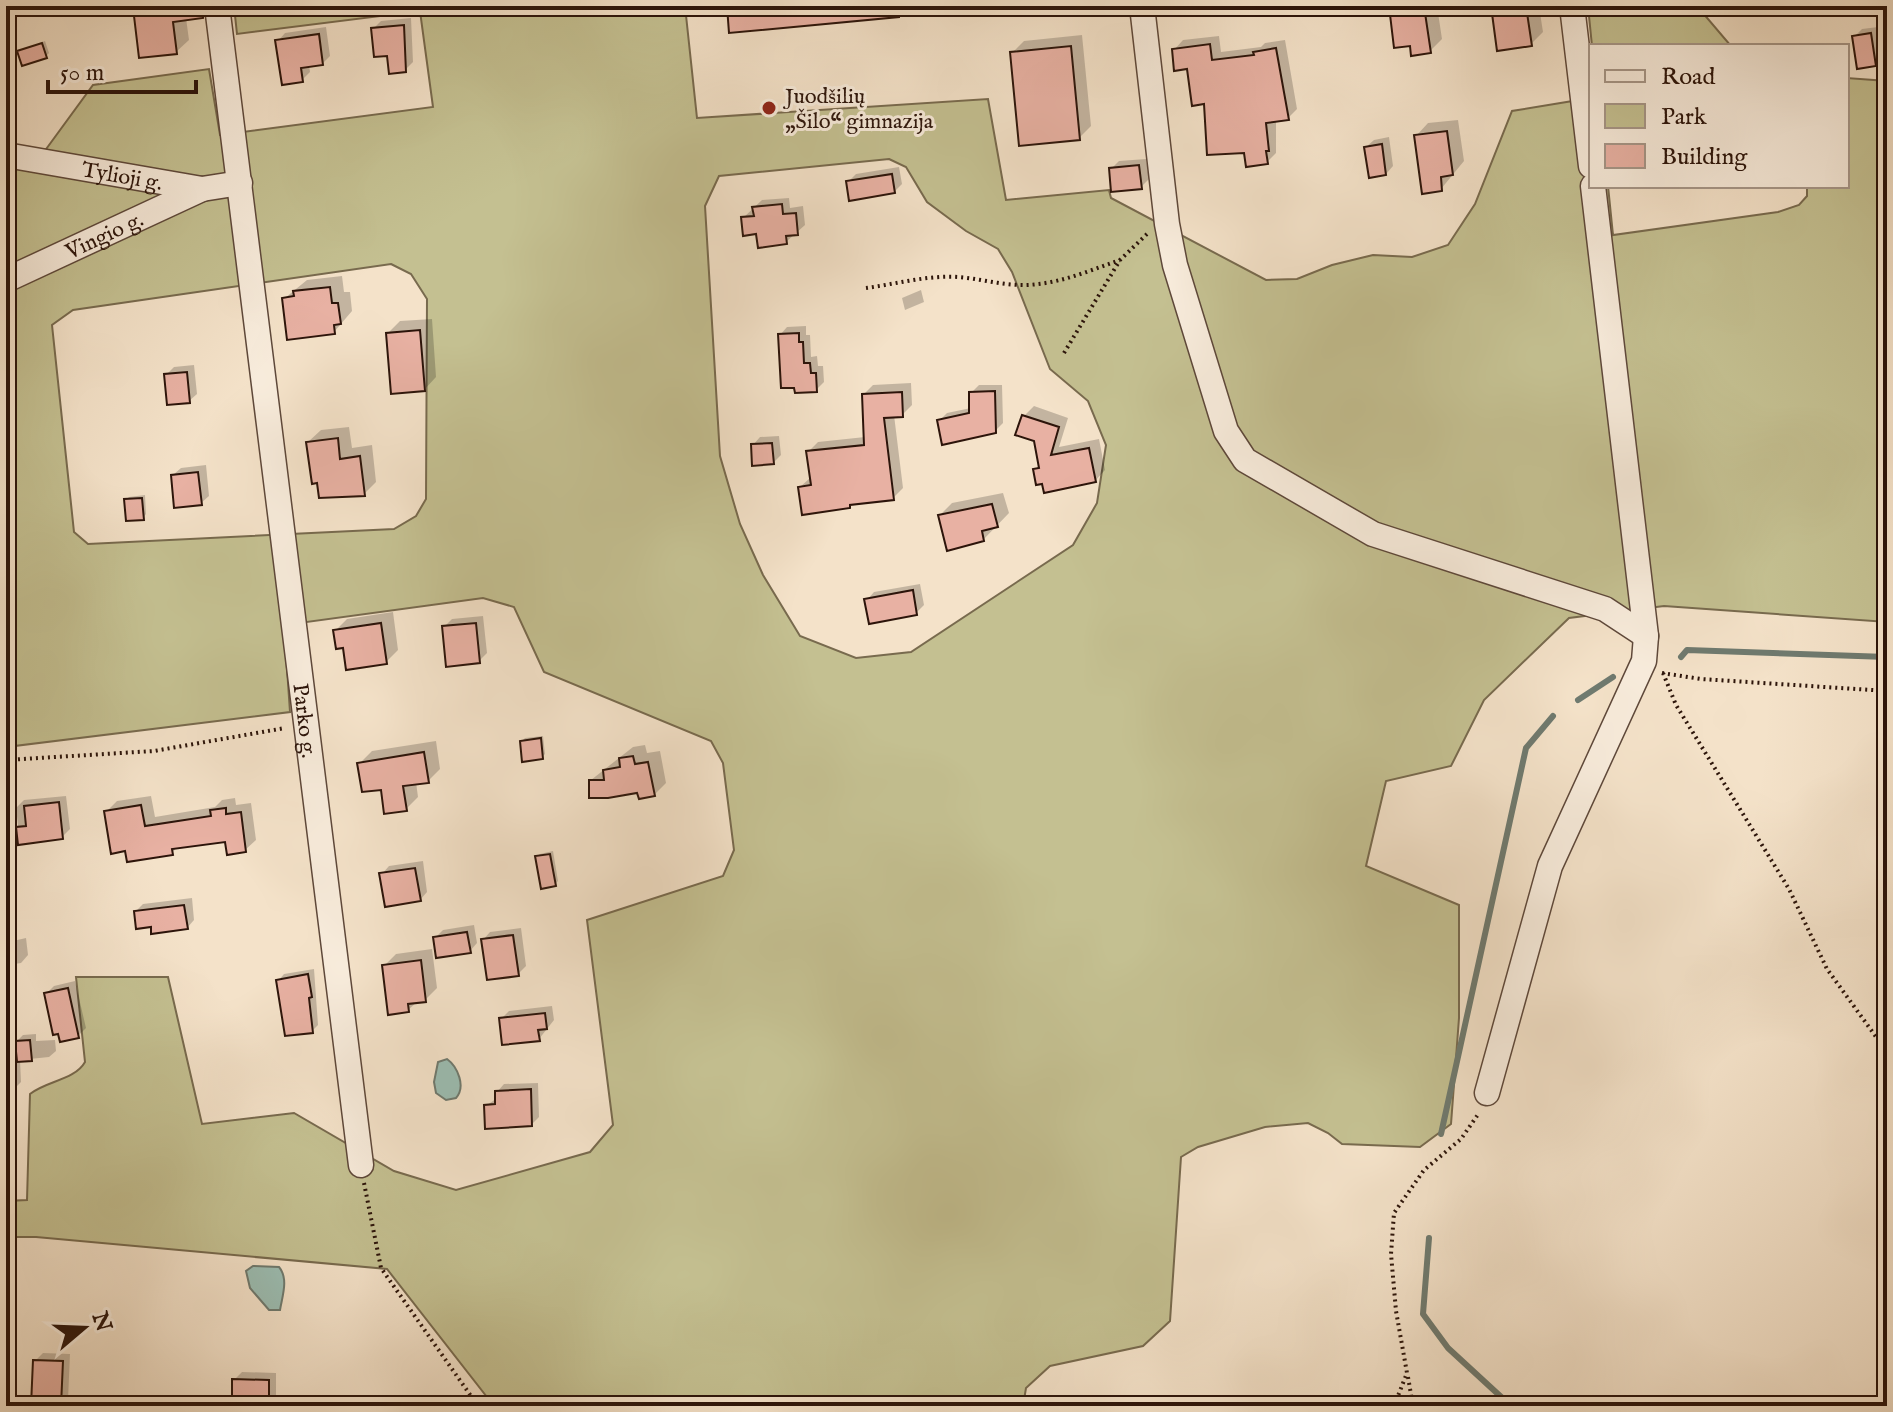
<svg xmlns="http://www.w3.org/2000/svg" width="1893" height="1412" font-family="'IM FELL English',serif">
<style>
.green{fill:#c4c091;stroke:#786a4e;stroke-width:2;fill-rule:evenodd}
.water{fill:#9cbeb3;stroke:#6f7a6f;stroke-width:2}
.shadow{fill:#0003}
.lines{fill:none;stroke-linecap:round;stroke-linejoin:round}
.stream{stroke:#6f7a6f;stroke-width:6}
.building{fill:#e8b1a3;stroke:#2c140a;stroke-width:2}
.minor-casing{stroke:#5e483a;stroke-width:27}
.path{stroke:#2c140a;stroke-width:4;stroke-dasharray:2 4;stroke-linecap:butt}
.minor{stroke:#f8ecdc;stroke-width:24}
.poi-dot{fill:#8f2418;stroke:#f8ecdc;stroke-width:3}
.labels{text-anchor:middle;stroke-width:6;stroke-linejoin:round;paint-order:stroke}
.poi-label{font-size:22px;fill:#2c140a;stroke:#f8ecdc;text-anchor:start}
.street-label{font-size:22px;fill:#2c140a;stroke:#f8ecdc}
</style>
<rect width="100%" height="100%" fill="#f4e2c9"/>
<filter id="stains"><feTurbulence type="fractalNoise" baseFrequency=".0025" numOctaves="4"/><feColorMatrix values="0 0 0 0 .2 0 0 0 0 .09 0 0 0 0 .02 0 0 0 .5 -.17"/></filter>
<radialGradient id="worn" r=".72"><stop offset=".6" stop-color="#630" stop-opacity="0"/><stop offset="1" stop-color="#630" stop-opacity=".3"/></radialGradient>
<path class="green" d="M234 6H685L697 118 988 99 1006 200 1109 190 1111 198 1266 280 1297 279 1332 265 1373 255 1412 257 1448 245 1475 204 1512 111 1591 98V186H1608L1613 235 1778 212 1799 205 1807 196V186H1847V78L1887 81V622L1664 606 1569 618 1484 700 1451 766 1386 781 1366 866 1459 905V1018L1451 1124 1420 1147 1342 1144 1328 1133 1308 1123 1265 1127 1198 1147 1181 1157 1170 1321 1143 1346 1050 1366 1026 1388 1023 1406H494L387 1269 36 1237H6V1201L27 1200 30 1094C46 1081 75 1080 85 1062L76 977H168L202 1124 294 1113 394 1171 456 1190 590 1152 613 1125 587 920 723 876 734 850 723 763 711 741 544 672 514 607 483 598 284 625 290 712 6 747V163L33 167 93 85 209 69 220 135 433 107 420 11 237 34ZM889 159 906 167 927 202 966 231 998 249 1012 272 1050 369 1088 401 1106 445 1097 503 1073 545 911 652 856 658 800 636 763 575 740 524 720 456 705 206 719 176ZM391 264 411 274 427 299 426 499 416 516 394 529 88 544 74 532 52 325 73 310Z
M1588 6H1697L1731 46H1592Z"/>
<path class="water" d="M447 1059C458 1067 466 1087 456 1098L446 1100 436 1093 434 1082 438 1062Z
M253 1266 279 1267C289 1279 282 1297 280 1310H269L250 1288 246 1271Z"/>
<path class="shadow" d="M147 6H203L192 18H186L189 40 176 52 136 17Z
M1276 6H1320L1316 10 1277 16Z
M1391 6H1437L1442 39 1430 51 1411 44Z
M1493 6H1539L1543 32 1531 44Z
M411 18 413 62 405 70 389 54 373 29 381 21Z
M326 27 330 56 323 63 309 65 310 72 302 80 278 41 285 33Z
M1878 27 1883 57 1875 65 1854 37 1862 29Z
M1082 35 1091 126 1079 138 1012 53 1024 41Z
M1219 36 1221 52 1261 47 1265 43 1285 40 1297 109 1288 118 1276 120V153L1267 162 1246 150 1206 102 1189 67 1174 50 1183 40Z
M45 41 49 53 46 56 19 52Z
M1458 120 1464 161 1441 189 1416 136 1428 123Z
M1389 137 1393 166 1386 174 1366 147 1374 140Z
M1146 159 1149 179 1141 187 1111 169 1119 161Z
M899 167 902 184 894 192 848 182 856 174Z
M789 198 790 208 803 206 805 225 786 242 758 232 743 218 762 200Z
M342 276 344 292H350L352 311 334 332 285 298 307 280Z
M921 290 924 302 905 310 902 298Z
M432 319 436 377 424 390 388 333 400 321Z
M806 326V335H810L811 357 817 356 818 366H823L824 382 816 390 780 335 787 327Z
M194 365 197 394 189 401 166 375 174 367Z
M911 383 912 405 902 415H894L903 488 893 498 853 503 849 507 800 487 810 478 808 452 818 442 865 437 864 394 873 385Z
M979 385H1002L1003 423 995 431 939 421 947 413 971 408V393Z
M1034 406 1068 418 1059 447 1099 439 1105 470 1095 481 1035 470 1040 464 1035 440 1024 416Z
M349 427 352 448 372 445 376 482 364 494 308 442 321 430Z
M779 436 781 455 773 463 753 445 760 437Z
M206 465 209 496 201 503 173 475 181 468Z
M1003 493 1009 513 983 540 940 515 952 503Z
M145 495 146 514 143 518 126 500 129 497Z
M920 584 924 605 916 613 867 600 874 592Z
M393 612 398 650 386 662 335 631 347 619Z
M483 616 487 653 479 661 444 627 452 619Z
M543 736 545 754 542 757 522 741 525 738Z
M436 741 440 769 428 781 416 782 418 797 406 809 360 763 372 751Z
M645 745 647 753 660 751 666 783 654 795 591 780 633 747Z
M66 796 70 829 62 837 20 842 16 808 24 800Z
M151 796 155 817 215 807 222 800 235 798 236 805 251 803 256 840 245 850 227 840 178 846 172 853 126 849 106 812 117 801Z
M553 851 558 881 555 884 537 857 540 854Z
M423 861 427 892 420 900 382 874 389 866Z
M192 898 194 920 187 928 152 925 136 911 143 904Z
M474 925 477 943 470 951 435 938 443 930Z
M521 928 526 966 518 974 483 940 490 932Z
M26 938 28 955 21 963 8 965 6 947 13 941Z
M432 949 437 988 425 1000 418 1001 408 1010 384 966 396 954Z
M314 969 318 1025 312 1031 278 981 284 974Z
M75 981 86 1028 78 1036 46 994 54 986Z
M552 1006 554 1020 539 1039 501 1019 509 1011Z
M36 1034V1041L55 1040 56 1051 49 1057 20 1060 21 1082 15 1088 6 1089V1043L16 1042 23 1035Z
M538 1083 539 1117 532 1124 486 1106 497 1098V1092L504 1084Z
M43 1353 70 1354 68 1400 62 1406H33L35 1361Z
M242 1372 276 1373V1398L268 1406 234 1380Z"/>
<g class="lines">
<path class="stream" d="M1681 657 1687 650 1887 657
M1578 700 1613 677
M1441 1134 1526 748 1553 716
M1429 1238 1423 1314 1448 1348 1511 1406"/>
</g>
<path class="building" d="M151 6H202L203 18 173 22 177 54 139 58 134 16 152 14Z
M727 6H899V17L729 33Z
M1389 6H1424L1431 53 1411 56 1410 46 1394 48Z
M1491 6H1526L1532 46 1497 51Z
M404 25 406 72 389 74 387 56 374 57 371 28Z
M1871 33 1876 66 1857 69 1852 36Z
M319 34 323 65 301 68 303 82 282 85 275 40Z
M42 43 47 58 22 66 17 51Z
M1210 44 1212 60 1254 55 1253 52 1276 48 1289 120 1266 123 1269 151H1266L1268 164 1246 167 1244 153 1207 155 1204 104 1192 106 1187 69 1174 71 1172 49Z
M1071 46 1080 140 1019 146 1010 52Z
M1447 131 1453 175 1441 177 1442 191 1422 194 1414 135Z
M1382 144 1386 175 1369 178 1364 147Z
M1139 165 1142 189 1111 192 1109 168Z
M892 174 895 193 849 201 846 181Z
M782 204 783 214 796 213 798 235 786 236 787 244 758 248 756 234 743 236 741 217 754 216 752 207Z
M330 287 332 303H338L341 324 334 325 335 334 287 340 282 298 294 296 293 291Z
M420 330 425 391 391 394 386 333Z
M799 333V342H803L804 363H810L811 373H816L817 392 795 393 794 388H781L778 334Z
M187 372 190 403 167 405 164 374Z
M995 391 996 433 942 445 937 420 969 413V392Z
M902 392 903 417 884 418 894 500 850 505V508L802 515 798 487 811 485 806 451 864 445 862 394Z
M1022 415 1059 427 1051 455 1089 448 1096 482 1044 493 1042 484 1036 485 1033 469 1039 468 1034 441 1015 435Z
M338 438 340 459 360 456 365 496 319 498 317 483 312 484 306 442Z
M772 443 774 464 752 466 751 444Z
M198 472 202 505 174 508 171 475Z
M142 498 144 520 126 521 124 499Z
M992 504 998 527 982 531 984 541 947 551 938 515Z
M913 590 917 615 869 624 864 599Z
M381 623 387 664 346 670 343 648 336 649 333 630Z
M476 623 480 663 446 667 442 626Z
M541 738 543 759 522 762 520 741Z
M424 752 429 783 403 786 407 811 384 814 381 790 362 792 357 763Z
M633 756 635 764 648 762 655 796 639 799 637 793 608 798H589V780H604L603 770 620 767 619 758Z
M59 802 63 839 18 845 16 827 26 826 24 806Z
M141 805 145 826 211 816 210 810 226 808V814L241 812 246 852 227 855 225 842 172 849 173 855 127 862 125 851 111 854 104 811Z
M550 854 556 886 541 889 535 856Z
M415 868 421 901 385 907 379 873Z
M184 905 188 929 151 934V927L136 929 134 911Z
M467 932 471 953 436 958 433 937Z
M513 935 519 976 487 980 481 939Z
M421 960 426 1002 408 1004 409 1012 388 1015 382 965Z
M308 974 312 997 309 998 313 1033 285 1036 276 980Z
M68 988 79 1038 60 1042 58 1034 53 1035 44 993Z
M545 1013 547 1029 538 1030 540 1041 502 1045 499 1018Z
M30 1040 32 1061 17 1062 15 1041Z
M531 1089 532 1126 485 1129 484 1105 495 1104V1091Z
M33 1360 63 1361 61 1406H31Z
M232 1379 269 1380V1406H232Z"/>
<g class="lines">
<defs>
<g id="minor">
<path id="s1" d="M217 6 361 1165"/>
<path d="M1142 6 1167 224 1175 265 1226 431 1245 460 1373 534 1605 609 1646 636"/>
<path d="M1572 6 1591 166"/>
<path id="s2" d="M6 155 202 189 240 183"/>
<path id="s3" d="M6 280 202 189"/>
<path d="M1487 1093 1550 866 1644 661 1646 636 1593 186"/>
</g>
</defs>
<use href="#minor" class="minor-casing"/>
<path class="path" d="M866 288C896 284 928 275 958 277 985 279 1010 288 1038 284 1066 281 1094 269 1120 260
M1064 353 1120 260 1147 234
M1662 673 1701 679 1887 691
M1663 673 1676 705 1789 889 1827 969 1887 1052
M6 760 154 751 285 728
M364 1183 381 1268 478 1406
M1408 1377 1413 1406
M1394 1406 1407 1373 1396 1311 1391 1254 1394 1213 1424 1170 1461 1139 1479 1113"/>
<use href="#minor" class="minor"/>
</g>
<circle class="poi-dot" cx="769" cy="108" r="8"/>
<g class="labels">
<g class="poi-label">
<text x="785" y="103">Juodšilių<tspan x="785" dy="25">„Šilo“ gimnazija</tspan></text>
</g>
<g class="street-label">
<text dy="8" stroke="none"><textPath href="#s2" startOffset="118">Tylioji g.</textPath></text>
<text dy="8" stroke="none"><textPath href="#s3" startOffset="108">Vingio g.</textPath></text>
<text dy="8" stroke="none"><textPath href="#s1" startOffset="720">Parko g.</textPath></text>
</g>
</g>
<rect width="1893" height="1412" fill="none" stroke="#f4e2c9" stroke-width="32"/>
<rect x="8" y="8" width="1877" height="1396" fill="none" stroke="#2c140a" stroke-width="4"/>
<rect x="16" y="16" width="1861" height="1380" fill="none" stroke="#2c140a" stroke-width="2"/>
<rect x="1589" y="44" width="260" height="144" fill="#f8ecdc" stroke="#a69688" stroke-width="2"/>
<rect x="1605" y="70" width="40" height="12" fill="#f8ecdc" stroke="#a69688" stroke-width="2"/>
<text x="1661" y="84" font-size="24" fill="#2c140a">Road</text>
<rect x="1605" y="104" width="40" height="24" fill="#c4c091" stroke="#a69688" stroke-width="2"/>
<text x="1661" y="124" font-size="24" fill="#2c140a">Park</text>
<rect x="1605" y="144" width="40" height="24" fill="#e8b1a3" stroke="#a69688" stroke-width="2"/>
<text x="1661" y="164" font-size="24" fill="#2c140a">Building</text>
<g transform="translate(84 1328) rotate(71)" stroke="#f8ecdc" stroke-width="6" paint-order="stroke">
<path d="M0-6L14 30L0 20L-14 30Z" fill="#2c140a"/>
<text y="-12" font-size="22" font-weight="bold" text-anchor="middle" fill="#2c140a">N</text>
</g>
<path d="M48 80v12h148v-12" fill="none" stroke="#2c140a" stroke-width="4"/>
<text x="60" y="80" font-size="24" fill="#2c140a" stroke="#f8ecdc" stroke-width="6" paint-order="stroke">50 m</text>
<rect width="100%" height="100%" filter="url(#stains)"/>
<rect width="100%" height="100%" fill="url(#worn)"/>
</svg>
